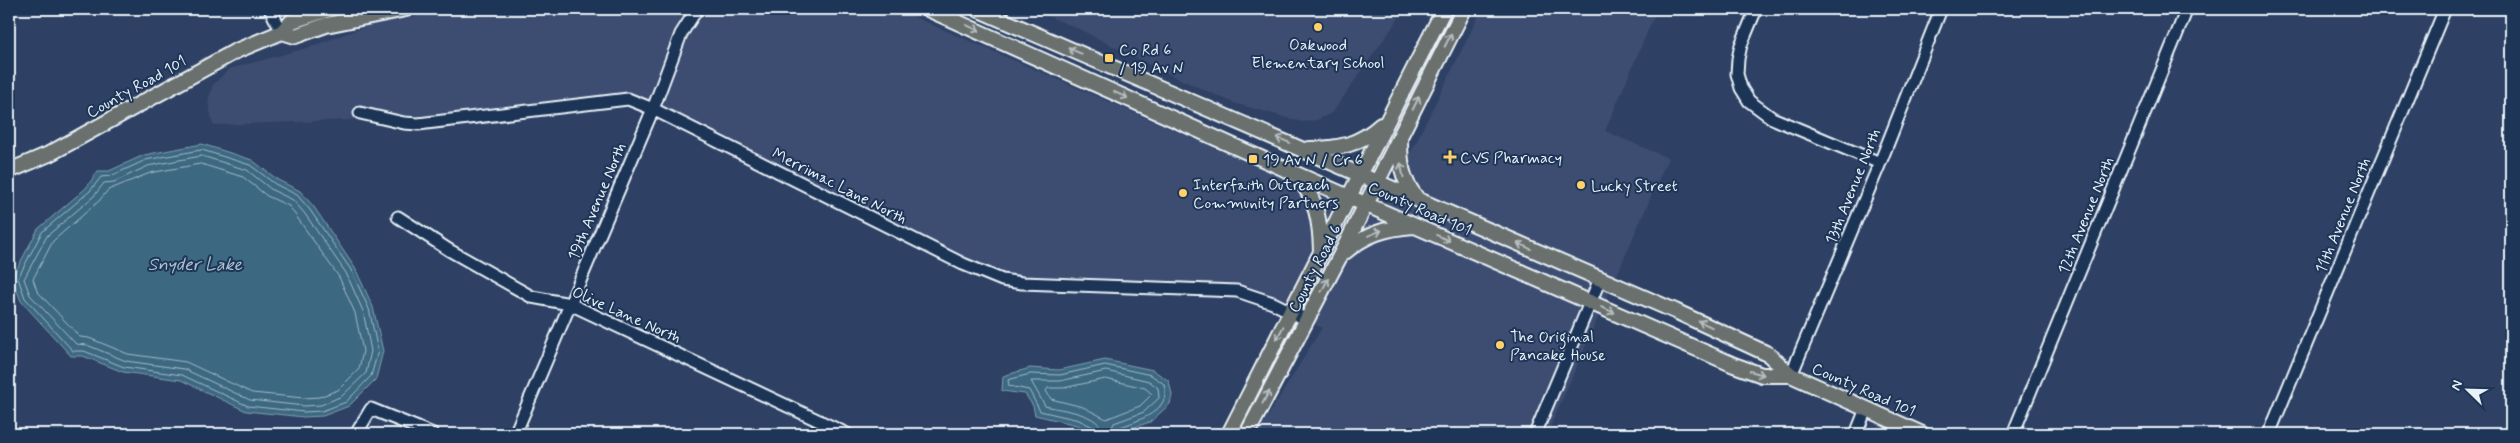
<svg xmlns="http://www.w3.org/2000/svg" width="2520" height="443" font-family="Mynerve,sans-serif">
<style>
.built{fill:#3d4d71}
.water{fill:#3c6881;stroke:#819fb1}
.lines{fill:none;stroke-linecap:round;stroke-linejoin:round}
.shore{stroke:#a3bac8;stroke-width:1}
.minor-casing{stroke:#e8f1f8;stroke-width:15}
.major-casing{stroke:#e8f1f8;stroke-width:18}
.minor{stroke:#1d3557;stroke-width:11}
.major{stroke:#6a706d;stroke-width:14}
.oneway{stroke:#b6bdc0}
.poi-dot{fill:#ffd166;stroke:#1d3557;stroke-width:2}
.labels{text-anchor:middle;stroke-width:4;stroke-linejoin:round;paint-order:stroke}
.poi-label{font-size:16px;fill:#e8f1f8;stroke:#1d3557;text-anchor:start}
.street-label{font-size:16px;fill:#e8f1f8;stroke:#1d3557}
.water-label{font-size:18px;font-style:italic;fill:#acc1ce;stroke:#1d3557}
</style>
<rect width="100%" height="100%" fill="#2e4164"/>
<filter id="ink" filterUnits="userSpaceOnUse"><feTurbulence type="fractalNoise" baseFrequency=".02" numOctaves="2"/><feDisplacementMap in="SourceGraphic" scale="10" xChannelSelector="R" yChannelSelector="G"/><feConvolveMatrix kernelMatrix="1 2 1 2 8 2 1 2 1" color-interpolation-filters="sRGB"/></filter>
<g filter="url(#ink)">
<path class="built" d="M459 9H896L1378 219 1482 9H1657L1605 131 1668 158 1547 434H1257L1322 328 1285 307 1221 295 1150 296 1020 286 685 124 626 102 375 119 213 125 208 101 213 85 229 69 307 48 370 25Z
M1032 9H1405L1332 113 1316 120 1302 122 1234 103 1164 72 1079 29Z"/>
<path class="water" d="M202 144 252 160 278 180 300 191 314 207 355 268 373 307 383 351 376 379 349 406 323 416 304 417 246 411 181 380 123 372 83 356H71L21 301 12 278 38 229 86 188 98 171H109L144 155Z
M1105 360 1153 370 1169 381 1172 395 1170 404 1150 422 1114 434H1096L1077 425 1035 415 1033 406 1025 394 1002 391 1003 376 1030 368 1059 370Z"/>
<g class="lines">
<path class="shore" d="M202 150 250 165 275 184 297 195 310 210 351 270 369 309 378 351 371 376 346 402 322 411 304 412 248 406 182 375 124 367 84 351H73L25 298 18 278 42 232 90 191 101 177 111 176 146 160Z
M202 156 247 170 272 190 293 200 305 214 346 273 363 311 371 351 366 373 342 396 321 405 304 406 250 400 184 369 126 361 87 345 76 344 30 295 24 279 47 236 94 196 104 183 114 182 148 166Z
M201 164 243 177 267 196 289 206 339 277 355 313 363 351 359 369 338 390 319 397 304 398 252 393 186 362 128 354 89 338 80 337 37 291 33 279 53 241 99 201 108 190 150 173Z
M1106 379 1145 388 1152 394 1140 406 1106 419 1083 407 1051 399 1046 391 1048 388H1063Z
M1097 434 1095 428 1079 420 1040 411 1029 390 1009 386 1008 380 1030 374 1060 375 1105 365 1151 375 1164 384C1172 412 1138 420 1118 428L1115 434
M1103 434C1102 413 1061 410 1045 406L1031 381H1060L1106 371 1149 381 1158 388 1159 398 1144 412 1114 423 1109 434"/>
<defs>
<path id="minor" d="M270 9 282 32
M1756 9 1741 45 1738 59 1737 74 1741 88 1749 101 1772 118 1880 163
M360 113 404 123 418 124 628 99 653 109 963 264 1002 280 1022 283 1237 291 1273 303 1307 320
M398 217 449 250 532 297 570 304 847 434
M1791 375 1880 163 1941 9
M356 434 371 409 433 434
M515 434 653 109 681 34 697 9
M1535 434 1600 279
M1856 434 1866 409
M2013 434 2187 9
M2269 434 2445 9"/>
<path id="major" d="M928 9 1296 174 1734 365 1762 375H1791
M977 9 1675 311 1768 354 1791 375 1922 434
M282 32 295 36 326 25 406 9
M1400 138C1400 162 1401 179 1416 197
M1309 149C1339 149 1359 145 1381 125
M9 171 49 154 236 51 282 32 292 21 329 9
M1298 177C1317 200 1320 221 1321 250
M1345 252C1366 234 1386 228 1414 226
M1229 434 1444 9
M1247 434 1340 256 1464 9"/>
</defs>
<use href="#minor" class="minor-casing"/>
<use href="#major" class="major-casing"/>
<use href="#minor" class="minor"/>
<use href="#major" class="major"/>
</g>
<defs><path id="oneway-shaft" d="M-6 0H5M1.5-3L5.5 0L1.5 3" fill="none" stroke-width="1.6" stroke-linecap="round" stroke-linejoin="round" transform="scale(1.25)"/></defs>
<g class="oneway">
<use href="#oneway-shaft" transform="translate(973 28) rotate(24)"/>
<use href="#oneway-shaft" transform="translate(1448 40) rotate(-63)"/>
<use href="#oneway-shaft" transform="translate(1075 51) rotate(-157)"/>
<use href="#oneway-shaft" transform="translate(1121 95) rotate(25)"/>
<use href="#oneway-shaft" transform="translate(1416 103) rotate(-63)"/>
<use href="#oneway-shaft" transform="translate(1283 140) rotate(-157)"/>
<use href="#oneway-shaft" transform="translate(1402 170) rotate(-101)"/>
<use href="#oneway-shaft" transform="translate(1375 233) rotate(-22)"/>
<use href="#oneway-shaft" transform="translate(1443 238) rotate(24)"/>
<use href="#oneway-shaft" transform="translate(1524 246) rotate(-156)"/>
<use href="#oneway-shaft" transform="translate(1325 285) rotate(-62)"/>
<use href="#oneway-shaft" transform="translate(1608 310) rotate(23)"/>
<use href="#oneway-shaft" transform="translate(1705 324) rotate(-155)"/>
<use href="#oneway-shaft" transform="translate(1280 333) rotate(117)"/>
<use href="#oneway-shaft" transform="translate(1757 373) rotate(16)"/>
<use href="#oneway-shaft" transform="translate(1266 397) rotate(-62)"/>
</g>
</g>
<g class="poi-dot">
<circle cx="1318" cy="27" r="5"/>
<rect x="1104" y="53" width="10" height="10" rx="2.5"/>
<path d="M1447.5 149.5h5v5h5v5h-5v5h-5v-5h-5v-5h5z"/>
<rect x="1248" y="154" width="10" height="10" rx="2.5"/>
<circle cx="1581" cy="185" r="5"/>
<circle cx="1183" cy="193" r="5"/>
<circle cx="1500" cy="345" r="5"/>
</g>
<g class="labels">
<g class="poi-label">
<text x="1318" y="50" text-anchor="middle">Oakwood<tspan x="1318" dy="18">Elementary School</tspan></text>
<text x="1119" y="55">Co Rd 6<tspan x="1119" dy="18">/ 19 Av N</tspan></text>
<text x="1460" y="163">CVS Pharmacy</text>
<text x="1263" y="165">19 Av N / Cr 6</text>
<text x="1193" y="190">Interfaith Outreach<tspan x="1193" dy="18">Community Partners</tspan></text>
<text x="1591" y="191">Lucky Street</text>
<text x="1510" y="342">The Original<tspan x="1510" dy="18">Pancake House</tspan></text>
</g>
<g class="street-label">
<text transform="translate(136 86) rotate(-29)" y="6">County Road 101</text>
<text transform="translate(840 185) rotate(27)" y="6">Merrimac Lane North</text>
<text transform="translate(1852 186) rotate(-68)" y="6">13th Avenue North</text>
<text transform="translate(596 201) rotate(-67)" y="6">19th Avenue North</text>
<text transform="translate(1420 208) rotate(24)" y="6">County Road 101</text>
<text transform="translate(2085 215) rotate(-68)" y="6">12th Avenue North</text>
<text transform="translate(2342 215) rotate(-68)" y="6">11th Avenue North</text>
<text transform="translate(1314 268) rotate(-63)" y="6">County Road 6</text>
<text transform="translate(627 314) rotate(24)" y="6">Olive Lane North</text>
<text transform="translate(1864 389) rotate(24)" y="6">County Road 101</text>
</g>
<g class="water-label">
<text x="195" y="270">Snyder Lake</text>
</g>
</g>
<rect width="2520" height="443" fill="none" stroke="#1d3557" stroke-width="30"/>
<rect x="15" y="15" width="2490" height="413" fill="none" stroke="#e8f1f8" stroke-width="2" filter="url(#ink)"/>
<g transform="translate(2468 390) rotate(293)" stroke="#1d3557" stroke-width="4" paint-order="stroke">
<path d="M0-4L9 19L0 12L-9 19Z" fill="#e8f1f8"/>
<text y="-8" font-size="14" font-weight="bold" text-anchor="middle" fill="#e8f1f8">N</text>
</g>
</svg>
